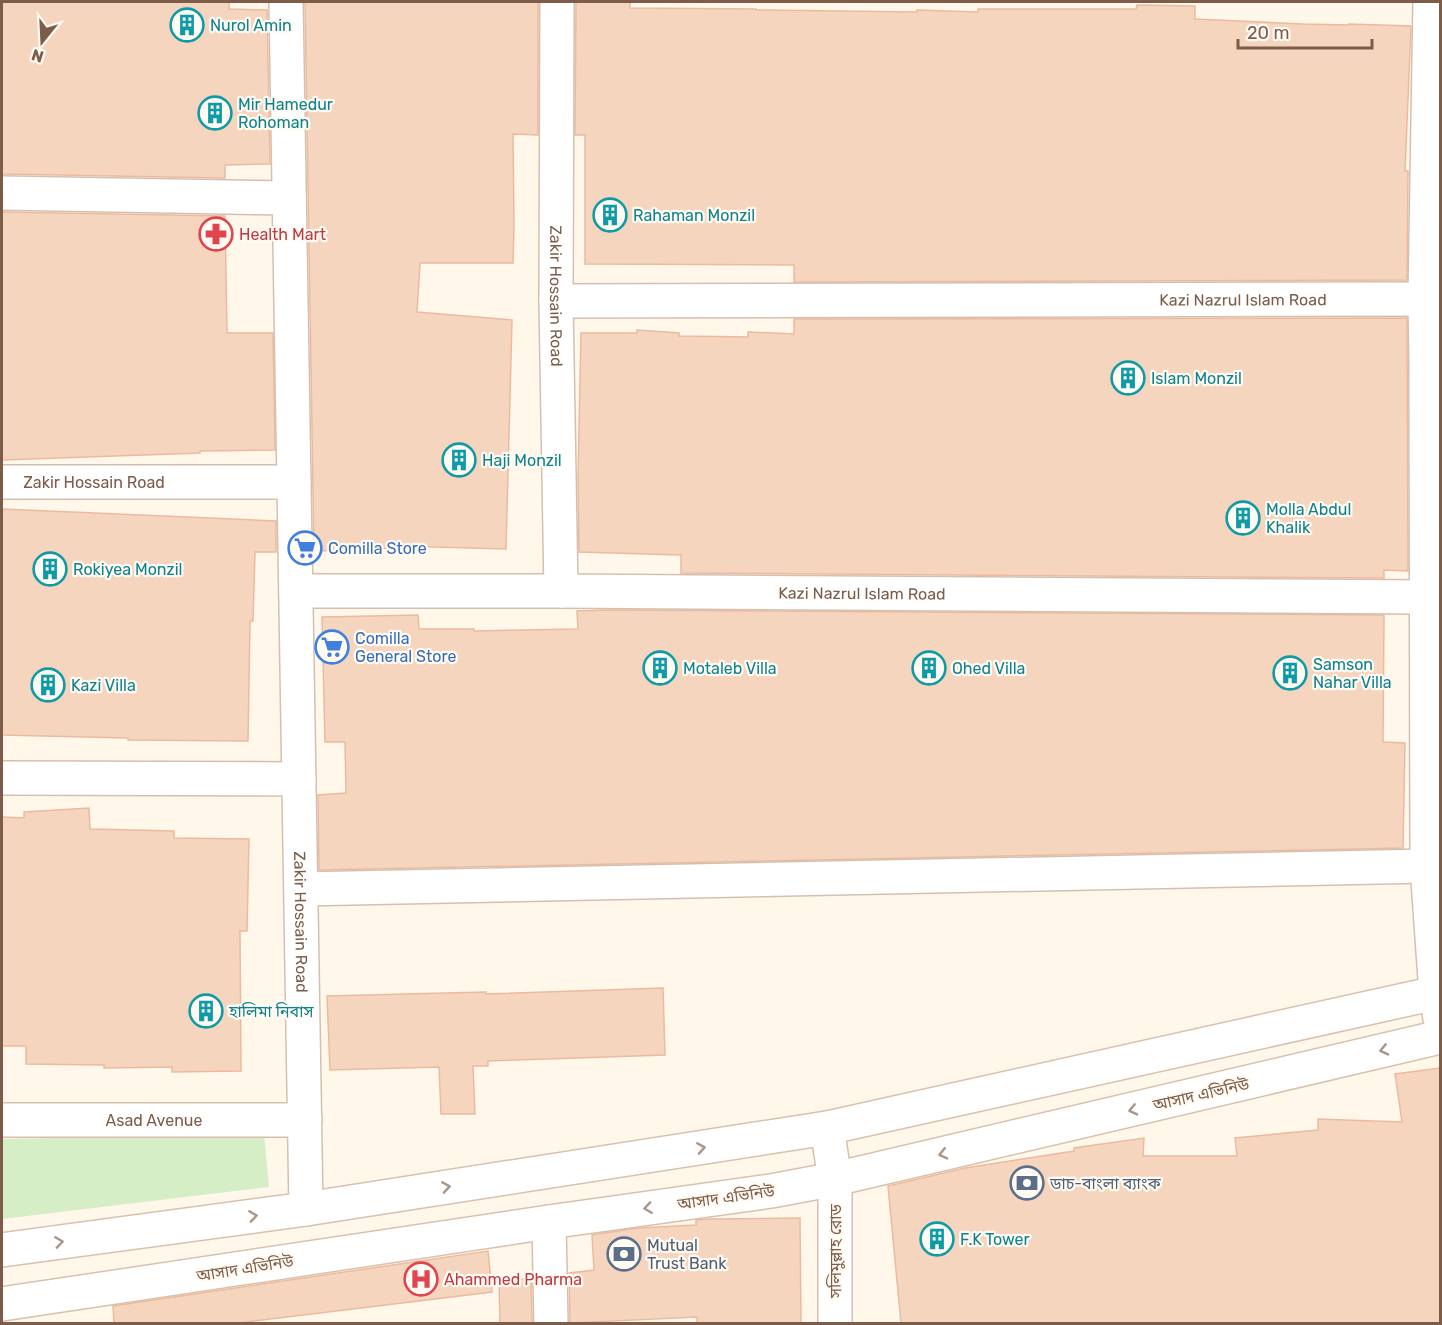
<svg xmlns="http://www.w3.org/2000/svg" width="1442" height="1325" font-family="Rubik,'Noto Sans Bengali',sans-serif">
<style>
.green{fill:#d6eec6}
.building{fill:#f6d5bf;stroke:#ebbb9e;stroke-width:1.5}
.lines{fill:none;stroke-linecap:round;stroke-linejoin:round}
.street-casing{stroke:#d5c0b0;stroke-width:36}
.secondary-casing{stroke:#d9c1ad;stroke-width:36}
.street{stroke:#fff;stroke-width:33}
.secondary{stroke:#fff;stroke-width:33}
.oneway{stroke:#aa9589}
.labels{text-anchor:middle;stroke-width:4.5;stroke-linejoin:round;paint-order:stroke}
.culture-label{font-size:16px;fill:#0d838f;stroke:#fffaf2;text-anchor:start}
.health-label{font-size:16px;fill:#be3a42;stroke:#fffaf2;text-anchor:start}
.street-label{font-size:16px;fill:#7d5c49;stroke:#fffaf2}
.shop-label{font-size:16px;fill:#366cbe;stroke:#fffaf2;text-anchor:start}
.service-label{font-size:16px;fill:#4e5e75;stroke:#fffaf2;text-anchor:start}
</style>
<rect width="100%" height="100%" fill="#fef7ea"/>
<path class="green" d="M264 1134 269 1187 2 1219V1139Z"/>
<path class="building" d="M2 2H229V9L267 10 270 164 225 165V178L2 174Z
M305 2H538V135L513 134 514 226 513 263H420L417 312 512 320 506 549 398 546V548L314 551Z
M576 2H630V8L756 9V10L917 12V10L978 12V9H1136L1137 5 1195 6V19L1303 24 1349 25V24L1411 26 1405 171H1408L1407 280 794 282V265L585 264V135H575Z
M2 212 225 216 227 333H273L275 450 200 451V453L2 460Z
M1407 318 1408 571 1384 570V578L681 573V555L579 552 578 478 581 333H637V330L679 333V336L748 337V332L794 334V319Z
M2 509 276 521V552H255L253 621H250L248 741 128 740V738L2 735Z
M609 610 1384 615 1383 742 1405 743 1403 848 319 870 318 795 346 793 345 742H325L322 617 418 615 419 629H474V631L578 629 577 611Z
M89 808 90 829 174 831V838L249 839 247 931H240L241 1071 172 1072V1067L104 1068V1065L26 1064V1046H2V817L24 818V812Z
M663 988 665 1055 488 1061V1066H473L475 1114H441L439 1067 330 1070 327 996 486 992V994Z
M1440 1068V1323H901L888 1186 965 1168 1074 1151V1148L1144 1138 1143 1156H1237L1235 1138 1318 1130V1119L1402 1122 1395 1074Z
M800 1218 801 1323H697V1317L570 1323 569 1273 594 1270 592 1235 638 1228 696 1225V1220L710 1219Z
M488 1251 492 1292 238 1323H114L113 1306Z
M531 1278 532 1323H500L499 1282Z"/>
<g class="lines">
<defs>
<g id="street">
<path id="s1" d="M286 2 306 1209"/>
<path id="s2" d="M557 2 556 301 561 591"/>
<path d="M1430 2 1425 299 1426 361 1427 866 1436 994 1440 1018"/>
<path d="M2 193 289 198"/>
<path id="s3" d="M556 301 1425 299"/>
<path id="s4" d="M2 482H294"/>
<path id="s5" d="M296 591H561L1426 597"/>
<path d="M2 778 299 779"/>
<path d="M301 889 1427 866"/>
<path id="s6" d="M2 1120H305"/>
<path d="M827 1128 835 1179V1324"/>
<path d="M549 1222 551 1324"/>
</g>
<path id="secondary" d="M2 1250 306 1209 827 1128 1440 992
M2 1304 549 1222 771 1191 835 1179 1440 1037"/>
</defs>
<use href="#street" class="street-casing"/>
<use href="#secondary" class="secondary-casing"/>
<use href="#street" class="street"/>
<use href="#secondary" class="secondary"/>
</g>
<defs><path id="oneway-chevron" d="M-2-3.5L2.5 0L-2 3.5" fill="none" stroke-width="1.6" stroke-linecap="round" stroke-linejoin="round" transform="scale(1.5)"/></defs>
<g class="oneway">
<use href="#oneway-chevron" transform="translate(1384 1050) rotate(167)"/>
<use href="#oneway-chevron" transform="translate(1133 1110) rotate(167)"/>
<use href="#oneway-chevron" transform="translate(701 1148) rotate(-9)"/>
<use href="#oneway-chevron" transform="translate(943 1154) rotate(167)"/>
<use href="#oneway-chevron" transform="translate(446 1187) rotate(-9)"/>
<use href="#oneway-chevron" transform="translate(648 1208) rotate(172)"/>
<use href="#oneway-chevron" transform="translate(253 1216) rotate(-8)"/>
<use href="#oneway-chevron" transform="translate(59 1242) rotate(-8)"/>
</g>
<defs>
<symbol id="building-ring" viewBox="-11 -11 22 22"><circle r="9.5" fill="#fffaf2" stroke="#0f9aa8" stroke-width="1.5"/><path d="M-4-6H4V6H1V3H-1V6H-4ZM-2.5-4.3h1.7v1.8h-1.7ZM.8-4.3h1.7v1.8H.8ZM-2.5-1h1.7V.8h-1.7ZM.8-1h1.7V.8H.8Z" fill="#0f9aa8"/></symbol>
<symbol id="pharmacy-ring" viewBox="-11 -11 22 22"><circle r="9.5" fill="#fffaf2" stroke="#e0444e" stroke-width="1.5"/><path d="M-2-6h4v4h4v4h-4v4h-4v-4h-4v-4h4Z" fill="#e0444e"/></symbol>
<symbol id="supermarket-ring" viewBox="-11 -11 22 22"><circle r="9.5" fill="#fffaf2" stroke="#3f7fe0" stroke-width="1.5"/><path d="M-6-5.5h2.5l.6 2H6L4.5 2H-2.5L-4.4-4H-6ZM-1.5 3.2a1.3 1.3 0 1 0 .1 0ZM3 3.2a1.3 1.3 0 1 0 .1 0Z" fill="#3f7fe0"/></symbol>
<symbol id="bank-ring" viewBox="-11 -11 22 22"><circle r="9.5" fill="#fffaf2" stroke="#5c6f8a" stroke-width="1.5"/><path d="M-6-4H6V4H-6ZM0-2.3a2.3 2.3 0 1 0 0 4.6a2.3 2.3 0 1 0 0-4.6Z" fill="#5c6f8a"/></symbol>
<symbol id="hospital-ring" viewBox="-11 -11 22 22"><circle r="9.5" fill="#fffaf2" stroke="#e0444e" stroke-width="1.5"/><path d="M-5-5h3v3.5h4V-5h3V5h-3V1.5h-4V5h-3Z" fill="#e0444e"/></symbol>
</defs>
<g fill-rule="evenodd">
<use href="#building-ring" x="168" y="6" width="38" height="38"/>
<use href="#building-ring" x="196" y="94" width="38" height="38"/>
<use href="#building-ring" x="591" y="196" width="38" height="38"/>
<use href="#pharmacy-ring" x="197" y="215" width="38" height="38"/>
<use href="#building-ring" x="1109" y="359" width="38" height="38"/>
<use href="#building-ring" x="440" y="441" width="38" height="38"/>
<use href="#building-ring" x="1224" y="499" width="38" height="38"/>
<use href="#supermarket-ring" x="286" y="529" width="38" height="38"/>
<use href="#building-ring" x="31" y="550" width="38" height="38"/>
<use href="#supermarket-ring" x="313" y="628" width="38" height="38"/>
<use href="#building-ring" x="641" y="649" width="38" height="38"/>
<use href="#building-ring" x="910" y="649" width="38" height="38"/>
<use href="#building-ring" x="1271" y="654" width="38" height="38"/>
<use href="#building-ring" x="29" y="666" width="38" height="38"/>
<use href="#building-ring" x="187" y="992" width="38" height="38"/>
<use href="#bank-ring" x="1008" y="1164" width="38" height="38"/>
<use href="#building-ring" x="918" y="1220" width="38" height="38"/>
<use href="#bank-ring" x="605" y="1235" width="38" height="38"/>
<use href="#hospital-ring" x="402" y="1260" width="38" height="38"/>
</g>
<g class="labels">
<g class="culture-label">
<text x="210" y="31">Nurol Amin</text>
<text x="238" y="110">Mir Hamedur<tspan x="238" dy="18">Rohoman</tspan></text>
<text x="633" y="221">Rahaman Monzil</text>
<text x="1151" y="384">Islam Monzil</text>
<text x="482" y="466">Haji Monzil</text>
<text x="1266" y="515">Molla Abdul<tspan x="1266" dy="18">Khalik</tspan></text>
<text x="73" y="575">Rokiyea Monzil</text>
<text x="1313" y="670">Samson<tspan x="1313" dy="18">Nahar Villa</tspan></text>
<text x="683" y="674">Motaleb Villa</text>
<text x="952" y="674">Ohed Villa</text>
<text x="71" y="691">Kazi Villa</text>
<text x="229" y="1017">হালিমা নিবাস</text>
<text x="960" y="1245">F.K Tower</text>
</g>
<g class="health-label">
<text x="239" y="240">Health Mart</text>
<text x="444" y="1285">Ahammed Pharma</text>
</g>
<g class="street-label">
<text dy="6" stroke="none"><textPath href="#s2" startOffset="294">Zakir Hossain Road</textPath></text>
<text dy="6" stroke="none"><textPath href="#s3" startOffset="687">Kazi Nazrul Islam Road</textPath></text>
<text dy="6" stroke="none"><textPath href="#s4" startOffset="92">Zakir Hossain Road</textPath></text>
<text dy="6" stroke="none"><textPath href="#s5" startOffset="566">Kazi Nazrul Islam Road</textPath></text>
<text dy="6" stroke="none"><textPath href="#s1" startOffset="920">Zakir Hossain Road</textPath></text>
<text transform="translate(1201 1094) rotate(-13)" y="6">আসাদ এভিনিউ</text>
<text dy="6" stroke="none"><textPath href="#s6" startOffset="152">Asad Avenue</textPath></text>
<text transform="translate(726 1197) rotate(-8)" y="6">আসাদ এভিনিউ</text>
<text transform="translate(835 1251) rotate(-90)" y="6">সলিমুল্লাহ রোড</text>
<text transform="translate(245 1268) rotate(-9)" y="6">আসাদ এভিনিউ</text>
</g>
<g class="shop-label">
<text x="328" y="554">Comilla Store</text>
<text x="355" y="644">Comilla<tspan x="355" dy="18">General Store</tspan></text>
</g>
<g class="service-label">
<text x="1050" y="1189">ডাচ-বাংলা ব্যাংক</text>
<text x="647" y="1251">Mutual<tspan x="647" dy="18">Trust Bank</tspan></text>
</g>
</g>
<rect width="1442" height="1325" fill="none" stroke="#7d5c49" stroke-width="6"/>
<g transform="translate(42 42) rotate(198)" stroke="#fffaf2" stroke-width="4.5" paint-order="stroke">
<path d="M0-4.5L10 22L0 15L-10 22Z" fill="#7d5c49"/>
<text y="-9" font-size="16" font-weight="bold" text-anchor="middle" fill="#7d5c49">N</text>
</g>
<path d="M1238 39v9h134v-9" fill="none" stroke="#7d5c49" stroke-width="3"/>
<text x="1247" y="39" font-size="18" fill="#7d5c49" stroke="#fffaf2" stroke-width="4.5" paint-order="stroke">20 m</text>
</svg>
